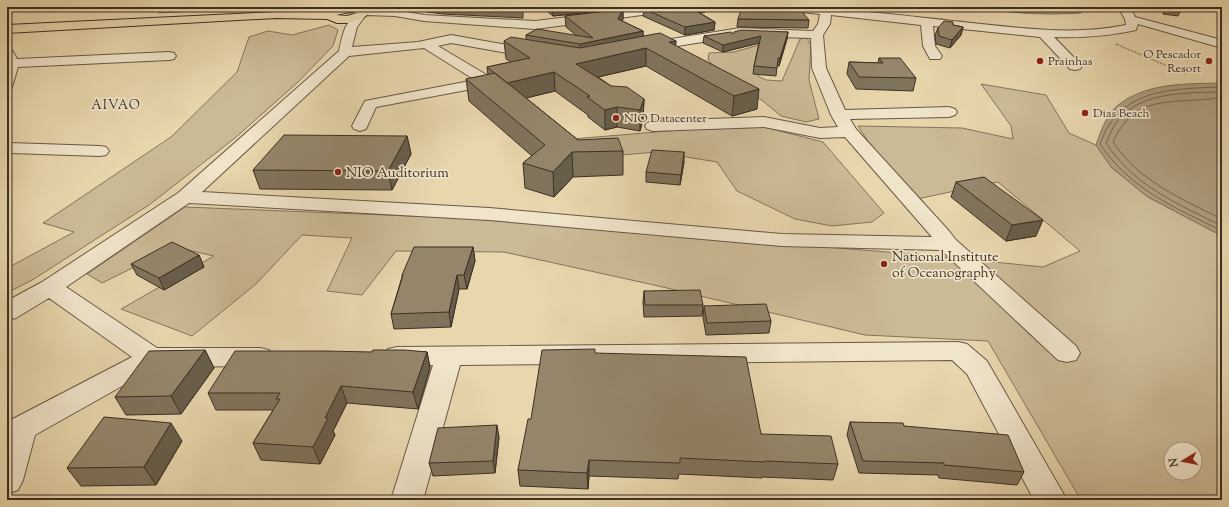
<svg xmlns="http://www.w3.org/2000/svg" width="1229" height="507" font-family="'Sorts Mill Goudy',serif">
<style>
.green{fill:#cbba96;stroke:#84745d;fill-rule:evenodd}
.water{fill:#ae9d7e;stroke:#80715a}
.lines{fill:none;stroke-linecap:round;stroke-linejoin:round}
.shore{stroke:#756651;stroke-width:1}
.minor-casing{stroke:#675946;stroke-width:2}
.major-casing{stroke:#3c2f24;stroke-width:2}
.path{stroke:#3c2f24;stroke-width:1.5;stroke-dasharray:0.5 1;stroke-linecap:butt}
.minor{fill:#f0e4ca;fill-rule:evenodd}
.major{fill:#e8d6ad;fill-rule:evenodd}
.wall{fill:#80735c;stroke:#3c2f24}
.shaded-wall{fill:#685e4b;stroke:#3c2f24}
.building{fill:#95866b;stroke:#3c2f24}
.poi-dot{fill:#8f2418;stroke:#f0e4ca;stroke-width:1.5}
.labels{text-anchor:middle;stroke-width:3.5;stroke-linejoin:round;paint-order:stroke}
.far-poi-label{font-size:12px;fill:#3c2f24;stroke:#f0e4ca;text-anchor:start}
.far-neighbourhood-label{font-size:13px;letter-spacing:1px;fill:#3c2f24;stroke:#f0e4ca}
.poi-label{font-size:14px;fill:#3c2f24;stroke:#f0e4ca;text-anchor:start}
</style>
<rect width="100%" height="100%" fill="#e8d6ad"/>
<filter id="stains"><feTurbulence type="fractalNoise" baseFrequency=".005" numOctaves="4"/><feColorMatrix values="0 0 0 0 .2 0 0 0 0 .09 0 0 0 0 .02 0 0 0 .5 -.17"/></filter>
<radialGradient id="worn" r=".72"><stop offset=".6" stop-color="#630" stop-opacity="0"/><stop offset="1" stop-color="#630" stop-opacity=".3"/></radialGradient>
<path class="green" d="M155 7H196L195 11 159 13Z
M329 25 338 30 333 46 297 83 235 138 149 205 34 279 7 293V265H13L74 232 43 223 171 137 237 72 249 37 268 31 292 35Z
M807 38 811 46 809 80 819 119 806 122 781 116 763 101 727 78 708 60 709 53 734 52 770 42 758 76 766 80 782 81 800 39Z
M981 84 1046 95 1069 133 1096 145 1112 168 1148 197 1222 236V500H1174L1078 495 988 341 865 335 654 285 504 252 396 251 362 295 327 291 352 238 302 235 256 284 192 336 121 309 214 256 175 247 102 283 87 274 185 207 460 218 925 255 1043 267 1080 251 998 182 917 199 887 170 858 126 962 128 1013 139 1011 126ZM1171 449H1195V473H1171Z
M764 127 823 142 884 213 872 222 832 226 795 219 737 191 717 162 656 152 622 155 572 139 681 130Z"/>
<path class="water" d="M987 7H1086L1081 13C1049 15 1019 14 987 9Z
M1222 83V236L1148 197 1112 168 1096 145C1100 133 1106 116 1116 107 1145 82 1186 84 1222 83Z"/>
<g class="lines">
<path class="shore" d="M998 7 1044 11 1078 9 1081 7
M1222 85 1217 87C1178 89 1133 88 1109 125 1105 130 1103 138 1100 144 1131 190 1174 207 1222 231
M1222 90 1217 92C1182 93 1135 92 1114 126 1111 131 1109 138 1106 143 1134 186 1178 204 1222 226
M1222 97C1177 106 1136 90 1113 142 1139 181 1181 199 1222 219"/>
<defs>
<path id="minor" d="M653 7H686L680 10 535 29 424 21 395 16 366 15 357 27 352 47 418 42 451 35 535 50 540 51 542 54 540 57 535 58 451 43 438 46 490 77 497 76 502 77 504 80 502 83 488 86 376 107 366 129 360 131 354 129 352 126 365 101 475 80 424 48 349 56 202 192 489 208 782 234 932 237 845 137 820 138 764 127 653 131 647 129 645 126 647 123 653 121 764 117 820 128 838 127 831 115 812 68 811 38 740 36 646 51 641 50 640 47 641 44 646 43 740 28 813 31 818 24 820 14 783 10 777 7C845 7 913 17 981 24 1029 29 1078 35 1126 25L1125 19 1118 7H1130L1135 17 1222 40V48L1138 24 1136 30C1109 36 1082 38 1054 37L1082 66 1080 69 1075 70 1070 69 1040 37 933 26 935 46 942 56 940 59H930L923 46 921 25 831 15 830 24 823 35 826 68 845 110 949 107 955 109 957 112 955 115 949 117 850 119 856 129 949 231 956 240 1076 346 1080 353 1076 360 1067 362 1058 360 941 250 782 246 489 220 189 203 66 287 157 348H260L269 350 273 357 269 364 260 366 156 367 35 435 23 480 18 490 7 494V422L132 357 49 298 16 318 7 320V301L42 282 178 193 339 51C342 37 345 19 359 13L360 10H395L424 15 535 21Z
M7 49 12 50 17 59 169 52 174 53 176 56 174 59 169 60 18 67 12 87 7 88Z
M10 143 100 146 106 147 109 151 106 155 100 156 10 153 7 152V144Z
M958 342 967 344 987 361 1067 500H1034L967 374 952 360 460 365 423 500H391L433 365H397L388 363 384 356 388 349 397 347Z"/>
<path id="major" d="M343 7H363L370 13 360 20 347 23H337L327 19 276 18 7 33V25L276 12H325L326 11ZM350 12 357 13 347 16 336 15Z"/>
</defs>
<use href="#minor" class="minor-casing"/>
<use href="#major" class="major-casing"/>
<path class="path" d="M1116 44 1186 74"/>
<use href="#minor" class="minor"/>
<use href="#major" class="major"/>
</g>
<path class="wall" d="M391 7H521L523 10V18L443 14Z
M542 7H638L553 16Z
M656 7H721L700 13 715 22 714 30 685 35 643 16 644 9Z
M1165 7H1181V10L1178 16 1163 14Z
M623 9V19L622 21 643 31V36L676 41 675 46 757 109 732 116 646 66 598 77 611 86 644 99 643 119 640 131 617 127 605 130 588 117V115L555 91 526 98 578 140 623 151V175L573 177 554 197 525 188 523 163 532 156 469 101 466 79 488 75 487 67 511 62 506 59 504 41 526 40V35L577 36 566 27 565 16Z
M738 19 809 20 808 28 737 27Z
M953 25 963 27 961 35 950 48 936 44 935 35 938 28Z
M788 32 787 39 779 66H777L776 76 753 74 754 66 759 43 723 52 703 43 704 36 733 34Z
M879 58 916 78 913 91 856 89 847 74 849 62 878 63Z
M407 136 411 154 392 190 260 189 253 170Z
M684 162 680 185 646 182V172Z
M956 182 1036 236 1006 241 951 197Z
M473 247 475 261 467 289H459L451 327 394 329 391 314 402 277V275Z
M199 255 204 267 164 290 137 275 131 264Z
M644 291 703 305 702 316 644 317 643 302Z
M704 306 771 321 769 333 706 335 703 317Z
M205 350 214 368 181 414 126 415 115 397Z
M372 352H427L430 368 418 409 347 403 333 431 335 435 320 464 261 460 253 443 273 410H216L208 393Z
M595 353 761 434 838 464 833 480 762 477V478L679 474 678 479 589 476 588 489 520 486 518 470 531 419Z
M850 422 904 426 1024 472 1017 485 939 478 938 475 859 473 847 435Z
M499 437 495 473 433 476 429 463Z
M182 441 156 485 81 486 67 468Z"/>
<path class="shaded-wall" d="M563 7H638L553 16 552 8Z
M695 7H721L691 16V8Z
M623 9V19L618 29V19Z
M715 22 714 30 685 35V27Z
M963 27 961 35 950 48 952 40Z
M643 31V42L580 55V44Z
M788 32 787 39 779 66 780 58Z
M761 36 760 43 723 52V45Z
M676 41 675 58 668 60 669 42Z
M646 48V66L576 82V64Z
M554 72 555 91 509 102 507 83Z
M759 89 757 109 732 116 734 96Z
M644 99 643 119 640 131V110Z
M617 107V127L605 130V110Z
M407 136 411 154 392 190 388 171Z
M572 152 573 177 554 197 553 172Z
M684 152V162L680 185 681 175Z
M1043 220 1036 236 1006 241 1012 225Z
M473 247 475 261 467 289 464 275Z
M199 255 204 267 164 290 159 278Z
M457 275 459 289 451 327 449 312Z
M205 350 214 368 181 414 171 396Z
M427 352 430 368 418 409 413 392Z
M341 386 347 403 333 431 335 435 320 464 313 447 325 418Z
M171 423 182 441 156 485 144 467Z
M497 425 499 437 495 473 493 461Z
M589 460V476L588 489 587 473Z"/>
<path class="building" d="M439 7H521L523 10 442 7Z
M551 7H563L552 8Z
M656 7H695L691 8 715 22 685 27 644 9Z
M742 7H798L809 20 738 19Z
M1166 7H1181V10L1166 8Z
M623 9 618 19 643 31 580 44 526 35 537 29 593 38 565 16Z
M944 21 953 22V25L963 27 952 40 939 36 938 28Z
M741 30 788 32 780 58H778L777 68 754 66 761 36 723 45 704 36 731 32 733 34 734 32Z
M660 33 676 41 669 42 759 89 734 96 646 48 576 64 611 86 627 87 644 99 640 110 617 107 605 110 587 97 590 96 554 72 507 83 487 67 530 58 504 41 511 37 580 48Z
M879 58H900L916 78 859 77 849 62 883 63Z
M495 73 578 140 618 138 623 151 572 152 553 172 523 163 545 145 466 79Z
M284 135 407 136 388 171 253 170Z
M652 150 684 152 681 175 646 172Z
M984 177 1043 220 1012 225 956 182Z
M172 242 199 255 159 278 131 264Z
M414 247H473L464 275H457L449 312 391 314 403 275H402Z
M700 290 703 305H645L644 291Z
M766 304 771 321 707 323 704 306Z
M595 349V353L746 357 761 434 831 436 838 464 765 461V462L680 458V463L589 460 587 473 518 470 528 419H531L542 350Z
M205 350 171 396 115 397 149 351Z
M373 350H405L427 352 413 392 341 386 325 418H328L313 447 253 443 280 399H276L280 393H208L235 351H326L372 352Z
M104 417 171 423 144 467 67 468Z
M850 422 903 423 904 426 1008 435 1024 472 944 465V463L863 461Z
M497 425 493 461 429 463 438 428Z
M1095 499 1137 500H1095Z"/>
<g class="poi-dot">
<circle cx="1040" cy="61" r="4"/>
<circle cx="1209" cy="61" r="4"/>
<circle cx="1085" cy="113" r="4"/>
<circle cx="616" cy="118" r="4"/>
<circle cx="338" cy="172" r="4"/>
<circle cx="884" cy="264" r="4"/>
</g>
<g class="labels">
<g class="far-poi-label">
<text x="1201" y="58" text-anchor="end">O Pescador<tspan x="1201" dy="14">Resort</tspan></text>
<text x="1048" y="65">Prainhas</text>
<text x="1093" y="117">Dias Beach</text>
<text x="624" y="122">NIO Datacenter</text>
</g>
<g class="far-neighbourhood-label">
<text x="116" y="109">AIVAO</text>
</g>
<g class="poi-label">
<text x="346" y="177">NIO Auditorium</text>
<text x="892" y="261">National Institute<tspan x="892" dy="16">of Oceanography</tspan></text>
</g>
</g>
<rect width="1229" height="507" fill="none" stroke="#e8d6ad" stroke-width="24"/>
<rect x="8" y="8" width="1213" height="491" fill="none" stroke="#3c2f24" stroke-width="2"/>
<rect x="12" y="12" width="1205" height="483" fill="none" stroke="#3c2f24"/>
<g transform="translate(1183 461) rotate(260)"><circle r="19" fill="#f0e4ca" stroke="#a89c88"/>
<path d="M0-3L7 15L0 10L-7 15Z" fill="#8f2418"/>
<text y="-6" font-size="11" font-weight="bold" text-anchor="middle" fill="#3c2f24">N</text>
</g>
<rect width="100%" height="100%" filter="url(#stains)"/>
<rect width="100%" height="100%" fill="url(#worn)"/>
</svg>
